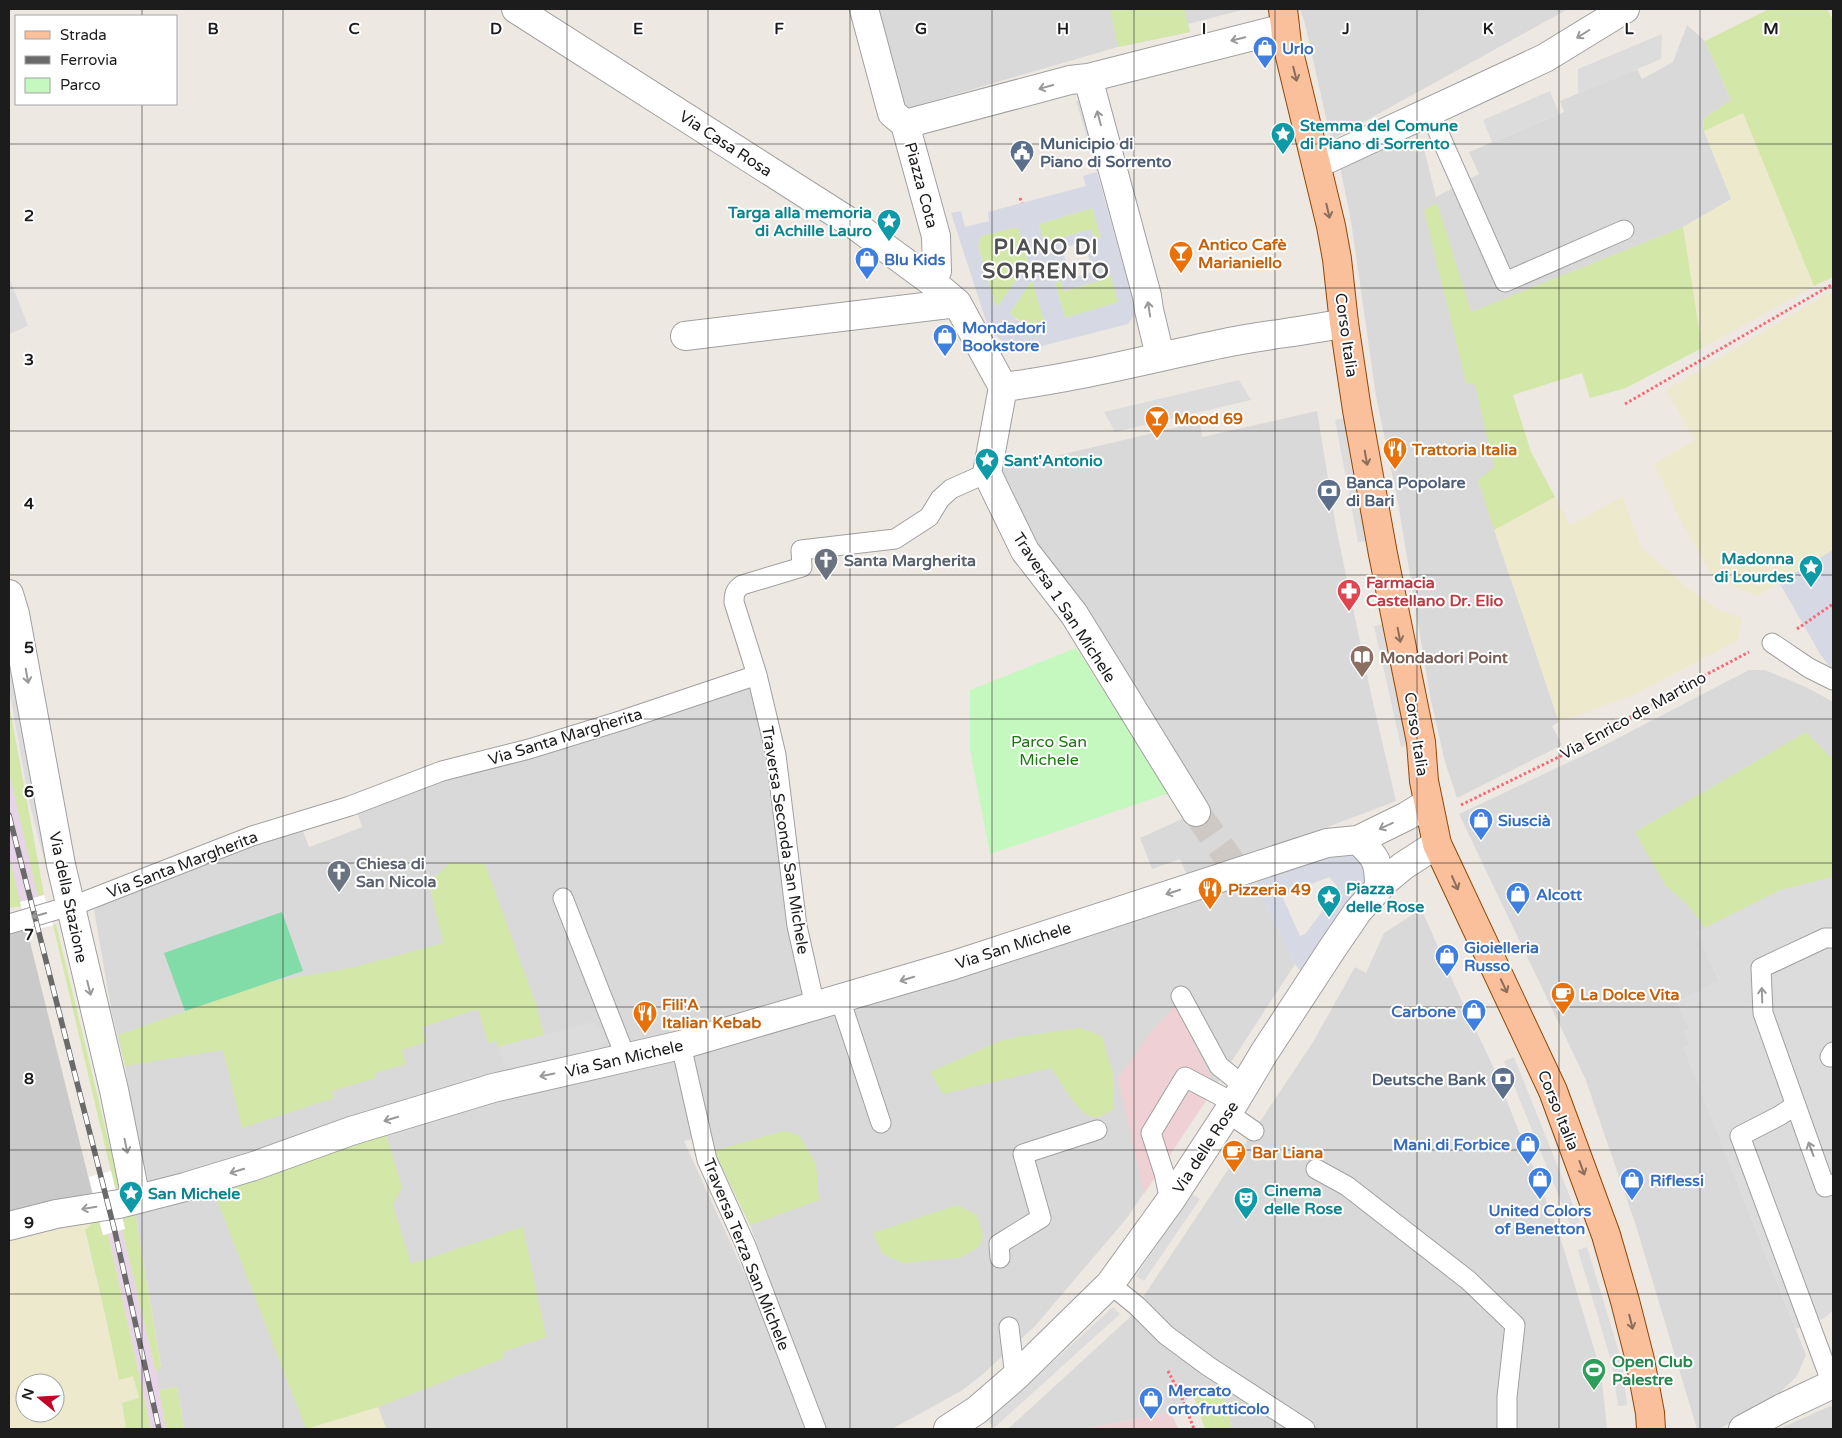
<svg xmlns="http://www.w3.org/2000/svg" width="1842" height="1438" font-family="'Varela Round',sans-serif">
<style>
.residential{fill:#dad9d9}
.commercial{fill:#efd1d5}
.industrial{fill:#e7d4e7}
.religious{fill:#cacaca}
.farmland{fill:#ece9cd;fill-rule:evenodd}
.grass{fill:#d3e8a8}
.park{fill:#c5f8bf}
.pitch{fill:#81dca7}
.parking{fill:#dcdcdc}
.plaza{fill:#d6d9e3;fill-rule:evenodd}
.pier{fill:#fff}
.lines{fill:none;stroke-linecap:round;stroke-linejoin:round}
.street-tunnel{stroke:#cec9c4;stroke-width:28;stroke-dasharray:28 14;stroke-linecap:butt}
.lane-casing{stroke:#a0a0a0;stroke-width:21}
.street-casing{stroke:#a0a0a0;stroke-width:30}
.primary-casing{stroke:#924703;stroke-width:30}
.path{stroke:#f76976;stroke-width:3;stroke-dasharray:2.5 2.5;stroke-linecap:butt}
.lane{stroke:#fff;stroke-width:19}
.street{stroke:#fff;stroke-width:28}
.primary{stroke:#fabf9b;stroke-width:28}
.rail-casing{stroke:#6a6a6a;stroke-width:5.5}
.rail{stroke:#fff;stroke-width:4;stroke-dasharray:11;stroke-linecap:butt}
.oneway{stroke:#999}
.oneway2{stroke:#8b6e5c}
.grid{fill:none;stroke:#1c1c1c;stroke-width:1;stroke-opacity:0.55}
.labels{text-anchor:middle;stroke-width:4;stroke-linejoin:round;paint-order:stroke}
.shop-label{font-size:16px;font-weight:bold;fill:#366cbe;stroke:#fff;text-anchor:start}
.culture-label{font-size:16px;font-weight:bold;fill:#0d838f;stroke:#fff;text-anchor:start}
.street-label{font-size:16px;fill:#1c1c1c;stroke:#fff}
.service-label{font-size:16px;font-weight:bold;fill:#4e5e75;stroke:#fff;text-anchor:start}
.food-label{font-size:16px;font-weight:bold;fill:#c56008;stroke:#fff;text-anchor:start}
.worship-label{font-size:16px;font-weight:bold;fill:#5b616d;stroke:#fff;text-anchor:start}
.health-label{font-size:16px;font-weight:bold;fill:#be3a42;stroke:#fff;text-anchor:start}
.education-label{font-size:16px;font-weight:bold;fill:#785e54;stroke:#fff;text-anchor:start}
.park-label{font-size:16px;fill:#18780d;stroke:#fff}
.leisure-label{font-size:16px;font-weight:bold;fill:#27864d;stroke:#fff;text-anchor:start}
.district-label{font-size:21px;font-weight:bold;letter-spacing:1px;fill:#4f4f4f;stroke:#fff}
.grid-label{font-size:16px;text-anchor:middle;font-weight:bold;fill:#1c1c1c;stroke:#fff;stroke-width:4;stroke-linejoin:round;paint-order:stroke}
</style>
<rect width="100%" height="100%" fill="#eee8e2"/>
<path class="residential" d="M872 9H1246L1188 24 1190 32 1118 47 901 110Z
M1300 9H1568L1331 140 1305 24Z
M1687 25 1705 41 1731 100 1703 119 1704 131 1732 199 1683 227 1471 313 1510 467 1478 480 1559 722 1552 726 1562 745 1457 798 1445 762 1430 696 1398 503 1376 396 1351 221 1340 167 1409 135 1416 153 1424 149 1436 197 1479 174 1469 152 1564 112 1560 101 1637 69 1642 79 1673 62Z
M1317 411 1336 527 1371 694 1396 801 1189 880 1180 859 1152 869 1140 838 1200 811 1097 638 1038 545 1030 546 991 471 1200 422 1202 437Z
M1749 670H1765L1808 688 1833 702V877L1781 890 1697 932 1719 981 1689 1029 1684 1031 1690 1045 1684 1048 1806 1355 1797 1376 1775 1397 1719 1429H1697L1636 1226 1585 1078 1459 814 1597 749Z
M749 685 769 757 812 1001 637 1049 598 1048 506 1073 491 1085 149 1184 133 1119 125 1066 112 1014 94 910 96 907 301 825 309 847 334 838 362 827 356 809 405 790Z
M1251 875 1295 964 1215 1087 1127 1218 1035 1326 982 1375 961 1391 892 1429H825L750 1225 714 1151 690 1062 695 1049Z
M1420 910 1424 915 1459 995 1493 1066 1558 1230 1601 1372 1607 1429H1231L1228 1403 1206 1384 1171 1412 1084 1429H1008L1129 1318 1313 1042 1355 967 1366 973 1384 933Z
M678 1054 696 1138 684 1141 751 1288 805 1429H386L378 1407 305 1429H184L177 1387 159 1390 156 1372 161 1366 135 1213 357 1134Z
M1833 1405V1429H1779L1819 1411Z"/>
<path class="commercial" d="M1177 1004 1215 1087 1144 1194 1118 1078 1154 1028Z
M1171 1412 1178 1429H1084Z"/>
<path class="industrial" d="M9 704 44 895 20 902 21 906 9 908Z
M122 1230 156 1372 166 1429H151L108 1234Z"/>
<path class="religious" d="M26 926 93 1196 9 1214V932Z"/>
<path class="farmland" d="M1743 113 1814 286 1702 348 1683 227 1731 199 1704 131Z
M1833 290V550L1757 596 1713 577 1682 523 1654 464 1695 440 1666 390Z
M1555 497 1570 525 1622 497 1642 548 1690 590 1719 610 1742 618 1738 640 1633 695 1559 722 1494 530Z
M98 1218 85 1230 87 1245 105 1314 119 1379 133 1376 139 1399 122 1403 126 1429H9V1237ZM25 1383H55V1413H25Z
M378 1407 386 1429H305Z"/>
<path class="grass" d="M1110 9H1184L1190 32 1118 47Z
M1769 9H1827L1833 20V277L1814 286 1743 113 1704 131 1703 119 1731 100 1705 41Z
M1437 203 1471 312 1683 227 1702 348 1626 388 1590 398 1582 373 1513 395 1531 452 1555 497 1494 530 1478 480 1494 467 1475 385 1466 383 1424 210Z
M1092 208 1101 237 1094 239 1091 229 1051 241 1054 251 1047 253 1039 224Z
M1018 227 1028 262 999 306 995 304 978 246 981 236Z
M1108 267 1119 302 1065 318 1055 282 1061 281 1065 291 1105 279 1102 269Z
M1032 279 1045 321C1030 325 1021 324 1010 313Z
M9 704 44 895 38 897 9 772Z
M1806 732 1833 760V877L1781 890 1705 928 1689 906 1665 885 1635 832Z
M9 856 21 906 9 908Z
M449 863 485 864 536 1004 544 1035 498 1047 496 1041 488 1043 478 1009 422 1027 426 1042 402 1050 406 1064 375 1073 376 1078 332 1091 334 1098 242 1128 223 1050 125 1066 118 1035 269 982 351 968 443 943 428 880 437 875Z
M56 924 115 1168 119 1188 115 1189 53 925Z
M1080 1028 1102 1036 1114 1077V1108C1107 1113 1100 1119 1092 1117 1078 1114 1059 1079 1051 1068L943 1094 930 1072 1000 1041 1022 1036Z
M383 1126 402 1187 393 1205 411 1264 523 1227 546 1337 503 1352 504 1358 378 1407 306 1429 213 1189Z
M783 1131 799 1135 816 1164 819 1200 750 1225 714 1151Z
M957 1205 977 1215 983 1236 979 1247 959 1258 903 1263 883 1254 873 1233Z
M135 1213 161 1367 156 1372 122 1230 125 1229 122 1216Z
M98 1218 103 1235 108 1234 151 1429H126L122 1403 139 1398 133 1376 119 1380 105 1314 85 1230Z
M1206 1384 1228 1403 1231 1429H1205L1193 1395Z
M177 1387 184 1429H166L159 1390Z"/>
<path class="park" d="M1076 648 1169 793 990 854 970 750V690Z"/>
<path class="pitch" d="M282 912 303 971 185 1011 164 953Z"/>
<path class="parking" d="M1662 34 1661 59 1578 94V69Z
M1550 91 1559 114 1492 142 1483 120Z
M1086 98 1106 170 1097 172 1076 101Z
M9 277 28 326 9 334Z
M1239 380 1251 400 1115 432 1104 412Z
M1345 418 1367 541 1358 542 1335 420Z
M1384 624 1411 745 1401 747 1374 626Z
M9 638 61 889 52 891 29 801 9 688Z
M1833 877V1310L1826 1317 1796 1329 1684 1048 1690 1045 1684 1031 1689 1029 1676 1002 1719 980 1696 932 1781 890Z
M593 1022 607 1041 598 1048 506 1073 498 1047Z
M1514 1057 1580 1222 1571 1226 1504 1061Z
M1192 1194 1200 1199 1144 1281 1136 1276Z
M1587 1247 1622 1362 1627 1405 1618 1406 1612 1364 1578 1250Z
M1113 1307 1120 1314 994 1428 988 1421Z"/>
<path class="plaza" d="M1097 172 1135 308 1133 317 1128 324 1034 348H1018L1006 343 994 335 987 324 951 213 961 211 965 227 989 221 988 212 1086 186 1083 176ZM1092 208 1101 237 1094 239 1091 229 1051 241 1053 251 1047 253 1039 224ZM1018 227 1028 262 998 306 995 304 978 246 981 236ZM1084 242 1093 272 1071 278 1062 248ZM1108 267 1118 302 1065 318 1055 282 1061 281 1064 291 1105 279 1102 269ZM1032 280 1044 321 1030 325 1017 320 1010 313Z
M1833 550V671L1820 654 1779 582Z
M1343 851 1363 855 1371 870 1360 890 1301 972 1295 964 1251 875ZM1329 877 1337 886 1336 893 1306 933 1300 936 1282 896Z"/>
<path class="pier" d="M44 895 53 925 28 932 20 902Z
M111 1171 125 1229 103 1235 89 1177Z"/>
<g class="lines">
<path class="street-tunnel" d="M1196 812 1232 863"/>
<defs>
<path id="lane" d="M1429 111 1505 282 1624 230
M1772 643 1809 668 1833 680
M757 675 776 755 797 926 815 1006
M563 898 626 1058
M9 924 83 902 252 836 350 806 442 771 529 749 623 720 757 675 734 602C734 594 735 590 742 585L802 567 801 550 895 539 929 517 940 499 951 489 987 473
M1833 938H1825L1761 968 1763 1013 1825 1187 1833 1184
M1181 996 1219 1066 1244 1086
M840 999 881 1123
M681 1045 707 1160 746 1246 816 1429
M1830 1057 1833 1052
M1796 1105 1779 1116 1740 1136 1832 1384
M1228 1113 1254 1131
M1316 1169 1347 1186 1468 1280 1515 1325 1507 1397V1429
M1170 1201 1164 1173 1151 1133 1185 1077 1234 1103
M1000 1258 999 1244 1041 1218 1023 1154 1097 1130
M1110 1284 1137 1306 1166 1335 1208 1366 1305 1429
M1009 1327 1015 1377"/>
<path id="street" d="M516 9 856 226 932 282 957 303 1003 387C1076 378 1148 359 1220 344 1261 335 1303 332 1344 323
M864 9 892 113 905 124
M1088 78 1147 296 1149 310 1160 356
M905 124 1070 80 1088 78 1285 28
M905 124 936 236 937 271 932 282
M1317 164 1545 58 1625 9
M685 336 957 303
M1003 387 987 473 1025 551 1074 614 1196 812
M9 594 15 614 61 865 114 1090 136 1199
M1358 840C1377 858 1379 862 1379 888
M9 1226 56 1214 119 1204 185 1187 254 1166 351 1131 493 1088 681 1045 954 965 1327 843 1358 840 1407 816 1428 803
M948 1429 977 1410 1015 1377 1110 1284 1170 1201 1234 1103 1264 1053 1334 946 1358 911 1385 881 1403 866 1437 844
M1743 1429 1782 1408 1833 1384"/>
<path id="primary" d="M1283 9 1287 44 1331 226 1337 259 1344 323 1357 410 1383 554 1421 742 1424 781 1437 844 1553 1091 1606 1235 1625 1301 1640 1360 1650 1413 1651 1429"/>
</defs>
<use href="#lane" class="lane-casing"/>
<use href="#street" class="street-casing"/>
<use href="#primary" class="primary-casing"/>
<path class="path" d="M1020 198 1022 203
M1625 404 1833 284
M1797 629 1833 604
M1461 805 1565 754 1696 680 1749 652
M1168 1371 1182 1398 1194 1429"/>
<use href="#lane" class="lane"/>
<use href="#street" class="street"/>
<use href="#primary" class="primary"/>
<defs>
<path id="rail" d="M9 815 115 1232 159 1429"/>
</defs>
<use href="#rail" class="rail-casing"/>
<use href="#rail" class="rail"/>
</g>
<defs><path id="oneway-shaft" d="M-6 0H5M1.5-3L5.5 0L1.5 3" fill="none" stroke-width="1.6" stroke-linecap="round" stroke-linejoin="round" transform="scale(1.25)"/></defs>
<g class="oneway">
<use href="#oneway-shaft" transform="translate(1583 34) rotate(148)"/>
<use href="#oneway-shaft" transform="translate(1238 39) rotate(166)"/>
<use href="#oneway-shaft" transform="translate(1046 87) rotate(165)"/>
<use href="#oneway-shaft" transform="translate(1099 118) rotate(-105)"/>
<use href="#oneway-shaft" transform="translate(1149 309) rotate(-99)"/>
<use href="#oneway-shaft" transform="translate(27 676) rotate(80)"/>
<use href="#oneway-shaft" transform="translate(1386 826) rotate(155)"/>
<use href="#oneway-shaft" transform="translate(1173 892) rotate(162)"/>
<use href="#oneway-shaft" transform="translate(39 915) rotate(164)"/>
<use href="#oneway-shaft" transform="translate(907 979) rotate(163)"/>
<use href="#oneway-shaft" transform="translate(89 988) rotate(76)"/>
<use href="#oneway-shaft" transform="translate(1762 995) rotate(-92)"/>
<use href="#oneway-shaft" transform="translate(547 1075) rotate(168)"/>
<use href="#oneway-shaft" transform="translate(391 1119) rotate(163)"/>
<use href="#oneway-shaft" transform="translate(126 1146) rotate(78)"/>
<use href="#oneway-shaft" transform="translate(1811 1149) rotate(-110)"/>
<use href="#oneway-shaft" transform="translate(237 1171) rotate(163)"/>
<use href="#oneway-shaft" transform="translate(89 1208) rotate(170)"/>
</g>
<g class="oneway2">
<use href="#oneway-shaft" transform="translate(1295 74) rotate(76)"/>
<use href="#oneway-shaft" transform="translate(1328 211) rotate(77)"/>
<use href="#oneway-shaft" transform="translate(1366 458) rotate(80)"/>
<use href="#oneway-shaft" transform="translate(1399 635) rotate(79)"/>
<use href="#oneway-shaft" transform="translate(1455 883) rotate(66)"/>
<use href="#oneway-shaft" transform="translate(1504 986) rotate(65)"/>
<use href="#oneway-shaft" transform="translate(1582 1168) rotate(70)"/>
<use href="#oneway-shaft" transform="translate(1631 1322) rotate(76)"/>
</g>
<path class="grid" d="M142 9V16M283 9V1429M425 9V1429M567 9V1429M708 9V1429M850 9V1429M992 9V1429M1134 9V1429M1275 9V1429M1417 9V1429M1559 9V1429M1700 9V1429M142 104V1429M9 144H1833M9 288H1833M9 431H1833M9 575H1833M9 719H1833M9 863H1833M9 1007H1833M9 1150H1833M9 1294H1833"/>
<defs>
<symbol id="shop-pin" viewBox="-11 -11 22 30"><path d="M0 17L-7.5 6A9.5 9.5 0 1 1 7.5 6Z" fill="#3f7fe0" stroke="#fff"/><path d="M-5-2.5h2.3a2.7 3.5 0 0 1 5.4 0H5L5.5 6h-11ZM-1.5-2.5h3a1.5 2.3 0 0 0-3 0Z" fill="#fff"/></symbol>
<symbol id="sight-pin" viewBox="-11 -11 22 30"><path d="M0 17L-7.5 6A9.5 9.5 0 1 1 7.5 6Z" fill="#0f9aa8" stroke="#fff"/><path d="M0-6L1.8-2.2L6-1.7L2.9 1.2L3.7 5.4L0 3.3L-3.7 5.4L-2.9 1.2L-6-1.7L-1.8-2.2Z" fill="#fff"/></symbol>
<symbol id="civic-pin" viewBox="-11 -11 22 30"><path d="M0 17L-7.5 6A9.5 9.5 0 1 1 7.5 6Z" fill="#5c6f8a" stroke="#fff"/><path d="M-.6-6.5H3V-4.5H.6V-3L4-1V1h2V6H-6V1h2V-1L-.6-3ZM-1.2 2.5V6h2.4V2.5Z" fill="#fff"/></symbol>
<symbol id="bar-pin" viewBox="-11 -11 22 30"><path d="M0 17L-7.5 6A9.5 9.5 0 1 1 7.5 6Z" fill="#e8710a" stroke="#fff"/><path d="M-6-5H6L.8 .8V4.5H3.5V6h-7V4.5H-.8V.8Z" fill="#fff"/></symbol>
<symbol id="restaurant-pin" viewBox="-11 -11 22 30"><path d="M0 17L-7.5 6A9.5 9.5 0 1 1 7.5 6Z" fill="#e8710a" stroke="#fff"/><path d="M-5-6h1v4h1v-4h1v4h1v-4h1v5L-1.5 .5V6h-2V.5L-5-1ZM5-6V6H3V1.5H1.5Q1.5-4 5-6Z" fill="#fff"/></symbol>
<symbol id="bank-pin" viewBox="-11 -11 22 30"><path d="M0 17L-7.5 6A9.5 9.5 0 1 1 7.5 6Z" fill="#5c6f8a" stroke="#fff"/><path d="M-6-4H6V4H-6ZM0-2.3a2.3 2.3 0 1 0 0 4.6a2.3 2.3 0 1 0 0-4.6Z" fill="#fff"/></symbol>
<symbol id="church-pin" viewBox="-11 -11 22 30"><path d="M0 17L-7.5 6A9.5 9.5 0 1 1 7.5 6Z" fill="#6b7280" stroke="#fff"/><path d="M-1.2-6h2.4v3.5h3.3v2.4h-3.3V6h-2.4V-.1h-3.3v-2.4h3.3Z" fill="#fff"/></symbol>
<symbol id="pharmacy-pin" viewBox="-11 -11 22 30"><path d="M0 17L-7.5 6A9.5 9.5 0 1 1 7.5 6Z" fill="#e0444e" stroke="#fff"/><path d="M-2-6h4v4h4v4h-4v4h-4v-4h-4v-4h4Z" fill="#fff"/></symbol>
<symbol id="library-pin" viewBox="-11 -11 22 30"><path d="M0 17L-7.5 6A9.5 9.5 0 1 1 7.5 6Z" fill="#8d6e63" stroke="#fff"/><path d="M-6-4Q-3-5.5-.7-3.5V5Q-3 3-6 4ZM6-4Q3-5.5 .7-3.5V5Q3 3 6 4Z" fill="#fff"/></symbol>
<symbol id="cafe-pin" viewBox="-11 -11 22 30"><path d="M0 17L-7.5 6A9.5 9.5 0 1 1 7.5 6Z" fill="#e8710a" stroke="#fff"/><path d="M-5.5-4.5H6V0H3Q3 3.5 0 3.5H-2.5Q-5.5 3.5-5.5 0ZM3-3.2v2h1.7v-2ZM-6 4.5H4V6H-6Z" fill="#fff"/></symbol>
<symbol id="theatre-pin" viewBox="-11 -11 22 30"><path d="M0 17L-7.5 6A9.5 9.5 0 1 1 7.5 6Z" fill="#0f9aa8" stroke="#fff"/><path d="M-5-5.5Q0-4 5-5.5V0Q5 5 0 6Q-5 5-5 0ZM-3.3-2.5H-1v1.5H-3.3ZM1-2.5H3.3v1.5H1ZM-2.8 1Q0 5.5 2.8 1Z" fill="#fff"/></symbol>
<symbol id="stadium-pin" viewBox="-11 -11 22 30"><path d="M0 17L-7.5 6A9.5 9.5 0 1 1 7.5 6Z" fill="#2e9e5b" stroke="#fff"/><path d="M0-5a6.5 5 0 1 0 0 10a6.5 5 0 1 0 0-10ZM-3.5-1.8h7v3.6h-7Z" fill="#fff"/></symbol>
</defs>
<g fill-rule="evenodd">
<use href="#shop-pin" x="1251" y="34" width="28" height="38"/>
<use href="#sight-pin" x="1269" y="120" width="28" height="38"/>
<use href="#civic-pin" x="1008" y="138" width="28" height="38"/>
<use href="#sight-pin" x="875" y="207" width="28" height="38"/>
<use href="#bar-pin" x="1167" y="239" width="28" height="38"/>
<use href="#shop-pin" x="853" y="245" width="28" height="38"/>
<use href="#shop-pin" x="931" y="322" width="28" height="38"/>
<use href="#bar-pin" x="1143" y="404" width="28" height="38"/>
<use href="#restaurant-pin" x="1381" y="435" width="28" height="38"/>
<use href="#sight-pin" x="973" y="446" width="28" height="38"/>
<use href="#bank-pin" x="1315" y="477" width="28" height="38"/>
<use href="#church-pin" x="812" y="546" width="28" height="38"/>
<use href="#sight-pin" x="1797" y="553" width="28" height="38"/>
<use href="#pharmacy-pin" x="1335" y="577" width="28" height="38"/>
<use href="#library-pin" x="1348" y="643" width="28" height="38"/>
<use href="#shop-pin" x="1467" y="806" width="28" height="38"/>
<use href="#church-pin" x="325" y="858" width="28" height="38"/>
<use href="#restaurant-pin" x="1196" y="875" width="28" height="38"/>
<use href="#shop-pin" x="1504" y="880" width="28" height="38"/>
<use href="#sight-pin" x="1315" y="883" width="28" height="38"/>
<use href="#shop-pin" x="1433" y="942" width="28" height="38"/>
<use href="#cafe-pin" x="1549" y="980" width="28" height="38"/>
<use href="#shop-pin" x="1460" y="997" width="28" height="38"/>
<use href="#restaurant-pin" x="631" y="999" width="28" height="38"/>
<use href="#bank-pin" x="1489" y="1065" width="28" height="38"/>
<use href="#shop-pin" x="1514" y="1130" width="28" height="38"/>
<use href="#cafe-pin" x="1220" y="1138" width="28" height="38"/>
<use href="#shop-pin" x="1526" y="1165" width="28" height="38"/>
<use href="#shop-pin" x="1618" y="1166" width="28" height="38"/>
<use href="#sight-pin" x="117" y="1179" width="28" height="38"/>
<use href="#theatre-pin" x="1232" y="1185" width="28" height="38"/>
<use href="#stadium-pin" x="1580" y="1356" width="28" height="38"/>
<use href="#shop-pin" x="1137" y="1385" width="28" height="38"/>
</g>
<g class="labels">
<g class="shop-label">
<text x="1282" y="54">Urlo</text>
<text x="884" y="265">Blu Kids</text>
<text x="962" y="333">Mondadori<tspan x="962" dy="18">Bookstore</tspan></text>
<text x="1498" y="826">Siuscià</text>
<text x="1536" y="900">Alcott</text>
<text x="1464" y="953">Gioielleria<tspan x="1464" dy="18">Russo</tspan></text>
<text x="1456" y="1017" text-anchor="end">Carbone</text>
<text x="1510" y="1150" text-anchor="end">Mani di Forbice</text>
<text x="1650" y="1186">Riflessi</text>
<text x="1540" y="1216" text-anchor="middle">United Colors<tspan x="1540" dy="18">of Benetton</tspan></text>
<text x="1168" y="1396">Mercato<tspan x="1168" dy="18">ortofrutticolo</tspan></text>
</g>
<g class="culture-label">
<text x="1300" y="131">Stemma del Comune<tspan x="1300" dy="18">di Piano di Sorrento</tspan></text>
<text x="872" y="218" text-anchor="end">Targa alla memoria<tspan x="872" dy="18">di Achille Lauro</tspan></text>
<text x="1004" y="466">Sant'Antonio</text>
<text x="1794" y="564" text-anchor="end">Madonna<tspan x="1794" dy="18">di Lourdes</tspan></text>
<text x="1346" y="894">Piazza<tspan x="1346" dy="18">delle Rose</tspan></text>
<text x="1264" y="1196">Cinema<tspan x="1264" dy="18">delle Rose</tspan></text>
<text x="148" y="1199">San Michele</text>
</g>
<g class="street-label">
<text transform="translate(726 143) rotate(33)" y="6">Via Casa Rosa</text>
<text transform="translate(922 185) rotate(75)" y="6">Piazza Cota</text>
<text transform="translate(1347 335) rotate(82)" y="6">Corso Italia</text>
<text transform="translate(1065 607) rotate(57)" y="6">Traversa 1 San Michele</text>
<text transform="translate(1633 715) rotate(-29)" y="6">Via Enrico de Martino</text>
<text transform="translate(1417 734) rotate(81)" y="6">Corso Italia</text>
<text transform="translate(565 736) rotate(-17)" y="6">Via Santa Margherita</text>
<text transform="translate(786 840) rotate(81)" y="6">Traversa Seconda San Michele</text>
<text transform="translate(182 864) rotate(-21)" y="6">Via Santa Margherita</text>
<text transform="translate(69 897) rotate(78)" y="6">Via della Stazione</text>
<text transform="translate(1013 945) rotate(-18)" y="6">Via San Michele</text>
<text transform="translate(624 1058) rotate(-13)" y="6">Via San Michele</text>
<text transform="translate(1559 1110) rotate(68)" y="6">Corso Italia</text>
<text transform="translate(1205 1147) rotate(-57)" y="6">Via delle Rose</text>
<text transform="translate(747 1254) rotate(68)" y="6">Traversa Terza San Michele</text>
</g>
<g class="service-label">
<text x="1040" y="149">Municipio di<tspan x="1040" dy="18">Piano di Sorrento</tspan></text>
<text x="1346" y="488">Banca Popolare<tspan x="1346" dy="18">di Bari</tspan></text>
<text x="1486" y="1085" text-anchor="end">Deutsche Bank</text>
</g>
<g class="food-label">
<text x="1198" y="250">Antico Cafè<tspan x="1198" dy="18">Marianiello</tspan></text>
<text x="1174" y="424">Mood 69</text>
<text x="1412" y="455">Trattoria Italia</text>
<text x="1228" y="895">Pizzeria 49</text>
<text x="1580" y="1000">La Dolce Vita</text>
<text x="662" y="1010">Fili'A<tspan x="662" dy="18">Italian Kebab</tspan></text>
<text x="1252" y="1158">Bar Liana</text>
</g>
<g class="worship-label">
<text x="844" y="566">Santa Margherita</text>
<text x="356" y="869">Chiesa di<tspan x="356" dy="18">San Nicola</tspan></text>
</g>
<g class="health-label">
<text x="1366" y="588">Farmacia<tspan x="1366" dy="18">Castellano Dr. Elio</tspan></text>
</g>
<g class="education-label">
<text x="1380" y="663">Mondadori Point</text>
</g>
<g class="park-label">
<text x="1049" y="747">Parco San<tspan x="1049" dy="18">Michele</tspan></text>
</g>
<g class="leisure-label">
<text x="1612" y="1367">Open Club<tspan x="1612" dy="18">Palestre</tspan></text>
</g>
<g class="district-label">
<text x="1046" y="254">PIANO DI<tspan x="1046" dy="24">SORRENTO</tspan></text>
</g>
</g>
<g class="grid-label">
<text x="213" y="34">B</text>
<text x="354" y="34">C</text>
<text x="496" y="34">D</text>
<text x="638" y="34">E</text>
<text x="779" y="34">F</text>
<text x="921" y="34">G</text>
<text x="1063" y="34">H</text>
<text x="1204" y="34">I</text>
<text x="1346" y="34">J</text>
<text x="1488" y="34">K</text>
<text x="1629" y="34">L</text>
<text x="1771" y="34">M</text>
<text x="29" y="221">2</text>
<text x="29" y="365">3</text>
<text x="29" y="509">4</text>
<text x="29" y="653">5</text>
<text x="29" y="797">6</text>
<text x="29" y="940">7</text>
<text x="29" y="1084">8</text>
<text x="29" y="1228">9</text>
</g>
<rect width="1842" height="1438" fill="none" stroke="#1c1c1c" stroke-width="20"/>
<rect x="15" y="15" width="162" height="90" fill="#ffffff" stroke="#a4a4a4"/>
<rect x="25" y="31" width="25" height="8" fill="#fabf9b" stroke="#a4a4a4"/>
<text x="60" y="40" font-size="15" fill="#1c1c1c">Strada</text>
<rect x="25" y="56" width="25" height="8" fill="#6a6a6a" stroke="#a4a4a4"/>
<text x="60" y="65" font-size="15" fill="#1c1c1c">Ferrovia</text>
<rect x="25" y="78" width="25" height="15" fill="#c5f8bf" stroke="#a4a4a4"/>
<text x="60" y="90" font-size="15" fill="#1c1c1c">Parco</text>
<g transform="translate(40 1398) rotate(288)"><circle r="24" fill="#ffffff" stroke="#a4a4a4"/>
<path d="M0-4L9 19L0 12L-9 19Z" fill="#c50328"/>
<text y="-8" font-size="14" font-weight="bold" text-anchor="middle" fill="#1c1c1c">N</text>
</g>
</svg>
